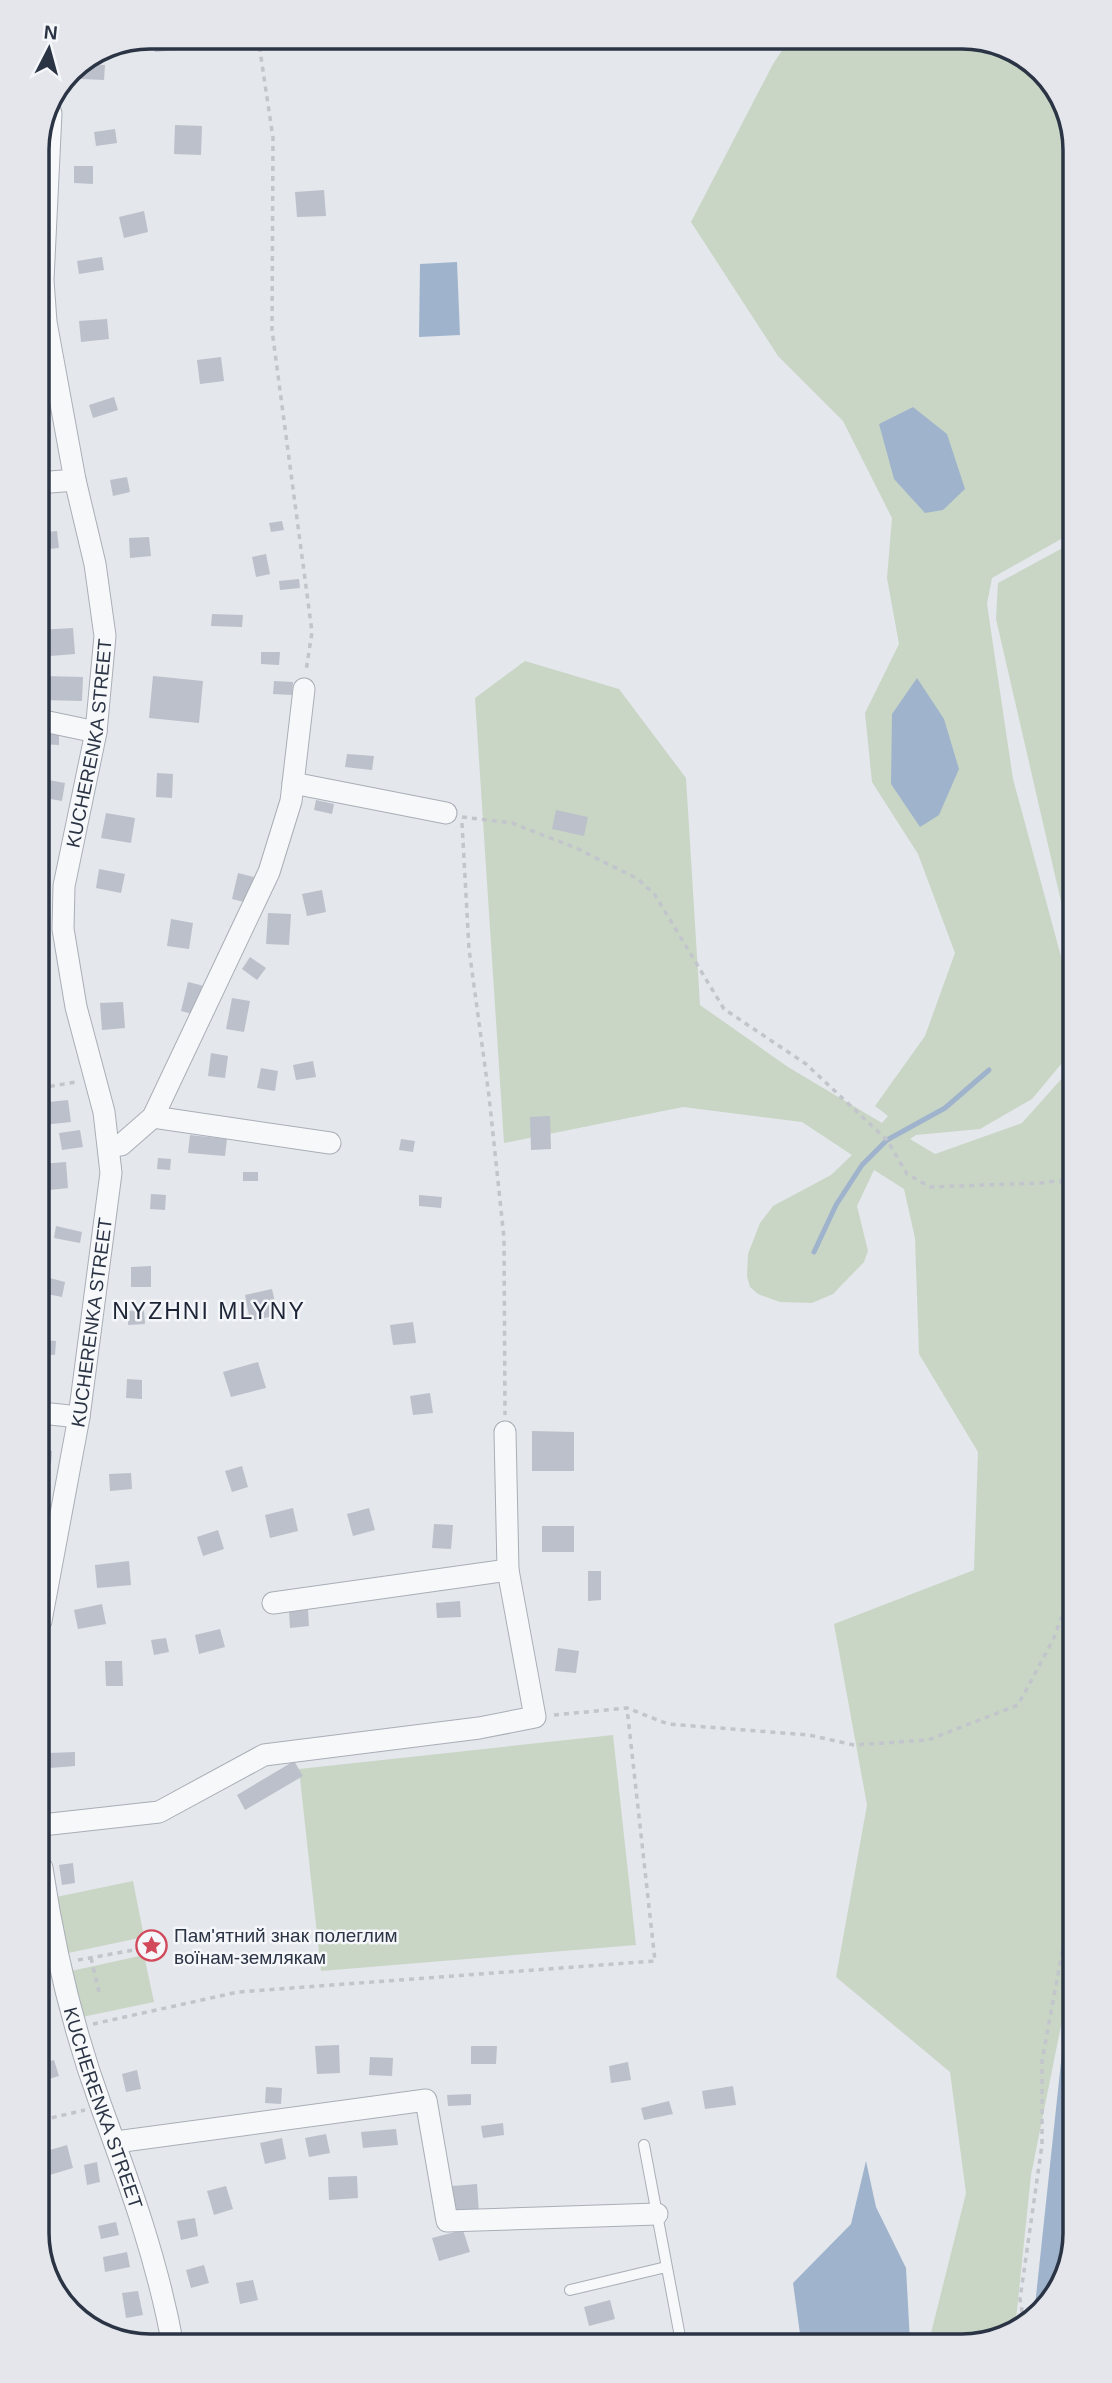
<svg xmlns="http://www.w3.org/2000/svg" width="1112" height="2383" font-family="Helvetica,sans-serif">
<style>
.green{fill:#c9d6c5}
.water{fill:#9fb4cc}
.lines{fill:none;stroke-linecap:round;stroke-linejoin:round}
.stream{stroke:#9fb4cc;stroke-width:5}
.building{fill:#bbc0ca}
.lane-casing{stroke:#a9aeb7;stroke-width:12}
.street-casing{stroke:#a9aeb7;stroke-width:23}
.path{stroke:#c2c5cb;stroke-width:3.5;stroke-dasharray:5 5;stroke-linecap:butt}
.lane{stroke:#f7f8fa;stroke-width:10}
.street{stroke:#f7f8fa;stroke-width:21}
.labels{text-anchor:middle;stroke-width:5;stroke-linejoin:round;paint-order:stroke}
.street-label{font-size:19px;fill:#2b3445;stroke:#f4f6f9}
.poi-label{font-size:19px;fill:#2b3445;stroke:#f4f6f9;text-anchor:start}
.quarter-label{font-size:23px;letter-spacing:2px;fill:#1d2536;stroke:#f4f6f9}
.rim{fill:none;stroke:#2b3445;stroke-width:3.5}
</style>
<rect width="100%" height="100%" fill="#e4e7ec"/>
<path class="green" d="M791 37H969L1030 60 1069 113 1070 534 992 578 987 604 1013 779 1072 997V1051L1032 1099 980 1129 916 1135 910 1139 935 1154 1022 1123 1072 1067 1074 1940 1071 1976 1031 2175 1015 2329 999 2340 929 2341 966 2193 950 2072 836 1977 867 1805 834 1624 974 1570 978 1452 919 1354 915 1238 904 1189 874 1170 857 1206 868 1251 864 1262 833 1294 812 1303 780 1302 758 1294 750 1287 747 1276 748 1254 760 1223 773 1206 831 1175 852 1155 802 1122 683 1107 504 1143 475 698 525 661 619 689 686 778 700 1005 788 1067 882 1123 888 1116 875 1106 925 1036 955 953 918 854 872 782 865 713 899 644 887 578 892 518 843 421 778 356 691 222 773 64Z
M1070 544 1072 949 996 619 998 583Z
M613 1735 636 1945 321 1971 299 1769Z
M133 1881 144 1937 68 1953 56 1897Z
M144 1955 154 2002 82 2017 71 1971Z"/>
<path class="water" d="M457 262 460 335 419 337 420 264Z
M913 407 947 434 965 489 943 510 925 513 894 479 879 424Z
M917 678 944 719 959 769 939 815 920 827 891 784 892 714Z
M1074 1940 1075 2233 1052 2301 1034 2315Z
M866 2161 876 2207 906 2268 910 2341H801L793 2283 851 2224Z"/>
<g class="lines">
<path class="stream" d="M814 1252 836 1205 862 1165 887 1140 945 1108 989 1070"/>
</g>
<path class="building" d="M154 37H187L188 49 155 52Z
M85 64 105 65 104 80 81 79V65Z
M175 125 202 126 201 155 174 154Z
M115 129 117 143 96 146 94 132Z
M74 166H93V184L74 183Z
M324 190 326 216 297 217 295 192Z
M144 211 148 232 124 238 119 217Z
M102 257 104 270 79 274 77 261Z
M107 319 109 339 81 342 79 321Z
M221 357 224 381 200 384 197 360Z
M114 397 118 410 93 418 89 405Z
M127 477 130 492 113 496 110 480Z
M282 521 284 530 271 532 269 523Z
M57 531 59 548 39 550 38 533Z
M149 537 151 556 130 558 129 538Z
M266 554 270 574 256 577 252 557Z
M299 579 300 588 280 590 279 581Z
M212 614 243 615 242 627 211 626Z
M73 628 75 654 38 657V630Z
M261 652H280L279 665 261 664Z
M44 676 83 677 82 701 43 700Z
M153 676 203 681 199 723 149 718Z
M274 681 293 682 292 695 273 694Z
M41 730 59 731V745L40 744Z
M347 754 374 756 372 770 345 767Z
M157 773 173 774 172 798 156 797Z
M48 780 65 783 62 801 45 798Z
M316 800 334 804 332 814 314 810Z
M556 810 588 817 584 836 552 829Z
M106 813 135 818 131 843 101 838Z
M99 869 125 874 121 893 96 888Z
M238 873 254 877 248 903 232 899Z
M322 890 326 912 307 916 302 894Z
M268 913 291 914 289 945 266 944Z
M171 919 193 923 189 949 167 946Z
M39 957H42L45 972 39 973Z
M250 957 266 968 257 980 242 969Z
M188 982 204 986 196 1015 181 1011Z
M232 998 250 1001 244 1032 226 1029Z
M123 1002 125 1028 102 1030 100 1003Z
M211 1053 228 1056 225 1078 208 1076Z
M313 1061 316 1077 296 1080 293 1065Z
M261 1068 278 1071 275 1091 257 1088Z
M68 1100 71 1122 42 1125 40 1103Z
M550 1116 551 1149 531 1150 530 1117Z
M80 1130 83 1147 62 1150 59 1133Z
M190 1135 227 1139 225 1156 188 1153Z
M401 1139 415 1141 413 1152 399 1150Z
M158 1158 171 1159 170 1170 157 1169Z
M66 1162 68 1188 40 1191V1164Z
M243 1172H258V1181H243Z
M151 1194 166 1195 165 1210 150 1209Z
M419 1195 442 1197 441 1208 419 1206Z
M56 1226 82 1232 80 1243 54 1238Z
M151 1266V1287H131V1267Z
M46 1277 65 1282 62 1297 42 1293Z
M272 1289 278 1315 250 1321 245 1295Z
M144 1310 145 1324 128 1325V1311Z
M413 1322 416 1343 393 1345 390 1325Z
M40 1340 56 1341 55 1355 40 1354Z
M258 1362 266 1388 231 1397 223 1372Z
M127 1379 142 1380V1399L126 1398Z
M430 1393 433 1413 413 1415 410 1396Z
M532 1431 574 1432V1471H532Z
M41 1450 52 1451 51 1464 41 1463Z
M242 1466 248 1487 232 1492 225 1471Z
M131 1473 132 1489 110 1491 109 1474Z
M293 1508 298 1531 270 1538 265 1515Z
M369 1508 375 1530 353 1536 347 1514Z
M434 1524 453 1525 451 1549 432 1548Z
M542 1526H574V1552H542Z
M218 1530 224 1549 203 1556 197 1537Z
M129 1561 131 1585 97 1588 95 1565Z
M588 1571H601V1600L588 1601Z
M460 1601 461 1617 437 1618 436 1603Z
M102 1604 106 1624 78 1629 74 1610Z
M308 1610 309 1626 290 1628 289 1611Z
M220 1629 225 1647 199 1654 195 1635Z
M166 1638 169 1652 154 1655 151 1640Z
M558 1648 579 1651 576 1673 555 1671Z
M105 1661H122L123 1686H106Z
M75 1752V1766L50 1768 49 1753Z
M294 1761 303 1776 245 1810 237 1795Z
M73 1863 75 1883 62 1885 59 1865Z
M47 2012 50 2023 42 2025V2013Z
M339 2045 340 2073 317 2074 315 2046Z
M471 2046H497L496 2064H471Z
M370 2057 393 2058 392 2076 369 2075Z
M54 2060 59 2076 42 2081V2063Z
M628 2062 631 2080 611 2083 609 2066Z
M137 2070 141 2089 126 2092 122 2074Z
M733 2086 736 2105 705 2109 702 2091Z
M266 2087 282 2088 281 2104 265 2103Z
M471 2094V2105L448 2106 447 2095Z
M669 2101 673 2114 644 2120 641 2108Z
M503 2123 504 2135 483 2138 481 2126Z
M396 2129 398 2145 363 2148 361 2132Z
M326 2134 330 2153 309 2157 305 2138Z
M282 2138 286 2159 265 2164 260 2143Z
M67 2145 73 2168 43 2177V2152Z
M97 2162 100 2182 87 2185 84 2165Z
M357 2176 358 2198 329 2200 328 2177Z
M477 2184 479 2214 454 2216 452 2186Z
M226 2186 233 2209 214 2215 207 2191Z
M195 2218 198 2236 181 2240 177 2221Z
M116 2222 119 2235 101 2239 98 2226Z
M463 2230 470 2252 439 2261 432 2238Z
M127 2252 130 2267 105 2272 103 2257Z
M204 2265 209 2283 191 2288 186 2270Z
M253 2280 258 2300 240 2304 236 2283Z
M138 2291 143 2315 126 2318 122 2293Z
M610 2300 615 2319 589 2326 584 2307Z
M147 2334 149 2346 129 2341V2337Z"/>
<g class="lines">
<defs>
<path id="lane" d="M644 2145 681 2342
M570 2290 666 2267"/>
<g id="street">
<path d="M38 483 75 480"/>
<path d="M39 720 96 732"/>
<path d="M293 783 446 813"/>
<path d="M153 1117 330 1143"/>
<path d="M109 1147 121 1145 153 1117 269 872 291 801 304 689"/>
<path d="M41 1413 79 1417"/>
<path d="M273 1603 508 1570"/>
<path id="s1" d="M41 1621 79 1417 111 1173 104 1112 76 1007 63 929 64 886 96 732 105 636 95 564 75 480 46 322 43 280 51 113"/>
<path d="M42 1825 159 1812 264 1755 479 1728 535 1717 508 1570 505 1432"/>
<path id="s2" d="M42 1868C54 1949 73 2029 101 2106 130 2185 158 2262 173 2346"/>
<path d="M116 2142 426 2100 447 2221 657 2214"/>
</g>
</defs>
<use href="#lane" class="lane-casing"/>
<use href="#street" class="street-casing"/>
<path class="path" d="M258 37 273 138 272 330 312 632 306 671
M462 817 512 823 576 848 638 879 655 895 724 1009 806 1064 887 1140 907 1174 930 1187 1040 1183 1072 1179
M462 823 469 949 489 1096 504 1238 505 1415
M40 1088 76 1082
M1060 1182 1072 1187
M554 1715 627 1708 668 1724 809 1735 854 1745 928 1740 1018 1705 1053 1640 1073 1588
M91 1958 99 1992
M78 1960 134 1950
M93 2024 238 1992 655 1961 627 1708
M42 2120 85 2110
M1024 2322 1020 2299 1042 2145V2061L1072 1898 1068 1806 1074 1792"/>
<use href="#lane" class="lane"/>
<use href="#street" class="street"/>
</g>
<defs>
<symbol id="sight-ring" viewBox="-11 -11 22 22"><circle r="9.5" fill="#f4f6f9" stroke="#d1495b" stroke-width="1.5"/><path d="M0-6L1.8-2.2L6-1.7L2.9 1.2L3.7 5.4L0 3.3L-3.7 5.4L-2.9 1.2L-6-1.7L-1.8-2.2Z" fill="#d1495b"/></symbol>
</defs>
<g fill-rule="evenodd">
<use href="#sight-ring" x="134" y="1928" width="35" height="35"/>
</g>
<g class="labels">
<g class="street-label">
<text dy="7" stroke="none"><textPath href="#s1" startOffset="891">KUCHERENKA STREET</textPath></text>
<text dy="7" stroke="none"><textPath href="#s1" startOffset="303">KUCHERENKA STREET</textPath></text>
<text dy="7" stroke="none"><textPath href="#s2" startOffset="248">KUCHERENKA STREET</textPath></text>
</g>
<g class="poi-label">
<text x="174" y="1942">Пам'ятний знак полеглим<tspan x="174" dy="22">воїнам-землякам</tspan></text>
</g>
<g class="quarter-label">
<text x="209" y="1319">NYZHNI MLYNY</text>
</g>
</g>
<path d="M0 0H1112V2383H0ZM150 49H962A101 101 0 0 1 1063 150V2233A101 101 0 0 1 962 2334H150A101 101 0 0 1 49 2233V150A101 101 0 0 1 150 49Z" fill="#e4e6eb" fill-rule="evenodd"/>
<path class="rim" d="M150 49H962A101 101 0 0 1 1063 150V2233A101 101 0 0 1 962 2334H150A101 101 0 0 1 49 2233V150A101 101 0 0 1 150 49Z"/>
<g transform="translate(49 49) rotate(6)" stroke="#f4f6f9" stroke-width="5" paint-order="stroke">
<path d="M0-5L12 26L0 18L-12 26Z" fill="#2b3445"/>
<text y="-10" font-size="19" font-weight="bold" text-anchor="middle" fill="#2b3445">N</text>
</g>
</svg>
